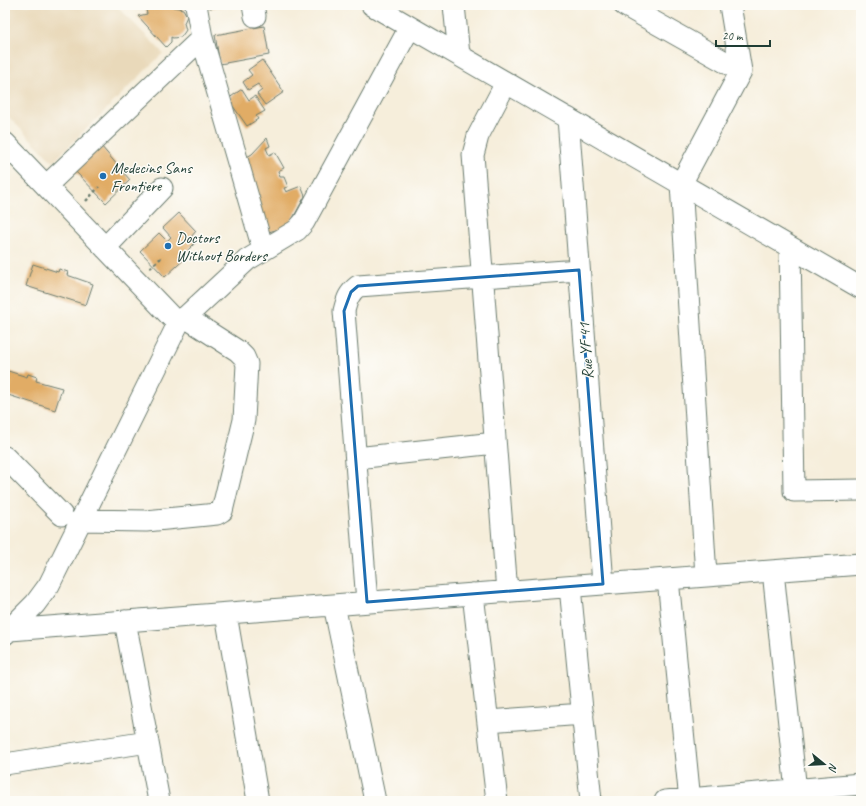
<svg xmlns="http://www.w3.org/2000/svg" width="866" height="806" font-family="Caveat,sans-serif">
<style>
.built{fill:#e9d9ba}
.building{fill:#e1ac65}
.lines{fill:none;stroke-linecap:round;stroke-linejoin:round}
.minor-casing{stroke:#6a7b6e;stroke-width:23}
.path{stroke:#6a7b6e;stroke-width:2.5;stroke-dasharray:3 3;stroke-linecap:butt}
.minor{stroke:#fff;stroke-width:21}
.marked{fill:none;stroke:#1f6fb2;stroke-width:3;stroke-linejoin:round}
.poi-dot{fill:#1f6fb2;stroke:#fdfcf7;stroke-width:1.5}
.labels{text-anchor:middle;stroke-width:3;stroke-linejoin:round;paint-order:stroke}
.poi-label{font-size:16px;fill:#1f3d34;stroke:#fdfcf7;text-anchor:start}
.street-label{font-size:16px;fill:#1f3d34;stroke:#fdfcf7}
</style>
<rect width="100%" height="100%" fill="#fdfcf7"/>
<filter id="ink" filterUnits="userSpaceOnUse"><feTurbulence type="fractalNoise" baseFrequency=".025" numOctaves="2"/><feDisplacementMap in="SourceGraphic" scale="8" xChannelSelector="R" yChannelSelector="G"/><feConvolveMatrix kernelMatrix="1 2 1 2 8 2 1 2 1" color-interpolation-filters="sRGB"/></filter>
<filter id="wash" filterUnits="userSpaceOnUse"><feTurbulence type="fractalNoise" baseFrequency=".012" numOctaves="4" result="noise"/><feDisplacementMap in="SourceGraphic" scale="16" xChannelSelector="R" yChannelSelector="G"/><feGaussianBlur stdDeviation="0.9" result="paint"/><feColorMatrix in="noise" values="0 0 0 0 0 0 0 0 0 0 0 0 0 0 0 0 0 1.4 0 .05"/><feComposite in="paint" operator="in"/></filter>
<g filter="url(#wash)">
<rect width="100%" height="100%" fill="#f6eedb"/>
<path class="built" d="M5 5H116L163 53 53 162 5 113Z"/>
<g id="blocks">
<path class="building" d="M145 5H174L173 7 183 9 187 16 184 23 186 30 184 33 181 37 173 38 171 37V42L166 47 138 16 147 14Z
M209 5H224V6L210 8Z
M264 26 269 55 220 64 215 35Z
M262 60 284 92 265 105 257 94 262 90 258 84 248 90 243 82 252 75 248 70Z
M242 89 249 100 255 96 265 111 256 116 258 119 247 126 228 99Z
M267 138 270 146 266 148 269 155 275 152 284 168 278 171 280 177H284L288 187 284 188 286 192 301 186 305 196 288 227 264 233 245 158 252 154Z
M101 146 130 180 106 203 75 171Z
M179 213 196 231 191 237 196 242 188 250 191 253 165 277 140 251 159 233 167 241 171 237 163 228Z
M33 264 58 272 59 269 68 272 67 275 93 284 86 305 26 286Z
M5 370 27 377 28 374 37 377 36 381 62 388 55 410 5 394Z"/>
</g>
</g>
<g filter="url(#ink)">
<use href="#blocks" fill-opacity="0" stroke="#6a7b6e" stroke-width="1"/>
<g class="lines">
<defs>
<path id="minor" d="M196 5 202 38 263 249
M253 5 255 16
M372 5 861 288
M454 5 459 55
M624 5 741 71
M506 83 478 136 473 155 507 592
M568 118 603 584
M5 143 178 324 49 585 35 604 5 634
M46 186 202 38
M790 247 794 491 861 490
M105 248 162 188
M178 324 247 260 297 230 304 222 410 27
M5 457 62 515
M356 458 495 443
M80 520 146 521 217 514 222 511 244 420 247 364 244 357 238 351 185 317
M773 571 797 801
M706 576 681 184 741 71 730 5
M668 579 690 801
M570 587 591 801
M473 594 497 801
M367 602 344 311C347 299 349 293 358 286L579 270
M334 605 375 801
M226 614 258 801
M125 621 159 801
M10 630 861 564
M488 721 583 714
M5 764 148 742
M665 801 861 784"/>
</defs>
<use href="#minor" class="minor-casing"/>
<path class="path" d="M86 201 99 187
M150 268 162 257"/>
<use href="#minor" class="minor"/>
</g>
</g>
<path class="marked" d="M579 270 603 584 367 602 344 311 351 292 358 286Z"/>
<g class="poi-dot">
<circle cx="103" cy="176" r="4"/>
<circle cx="168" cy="246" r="4"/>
</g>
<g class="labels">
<g class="poi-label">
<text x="111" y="173">Medecins Sans<tspan x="111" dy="18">Frontiere</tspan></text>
<text x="176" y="243">Doctors<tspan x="176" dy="18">Without Borders</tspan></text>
</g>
<g class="street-label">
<text transform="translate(585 351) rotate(-94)" y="6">Rue YF 41</text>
</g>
</g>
<rect width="866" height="806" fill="none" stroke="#fdfcf7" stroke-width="20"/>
<g transform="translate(824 764) rotate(108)" stroke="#fdfcf7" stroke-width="3" paint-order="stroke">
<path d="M0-3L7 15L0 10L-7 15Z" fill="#1f3d34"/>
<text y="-6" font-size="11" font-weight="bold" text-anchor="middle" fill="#1f3d34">N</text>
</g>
<path d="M716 40v6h54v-6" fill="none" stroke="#1f3d34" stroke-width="2"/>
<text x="722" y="40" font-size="12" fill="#1f3d34" stroke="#fdfcf7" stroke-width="3" paint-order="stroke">20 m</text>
</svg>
